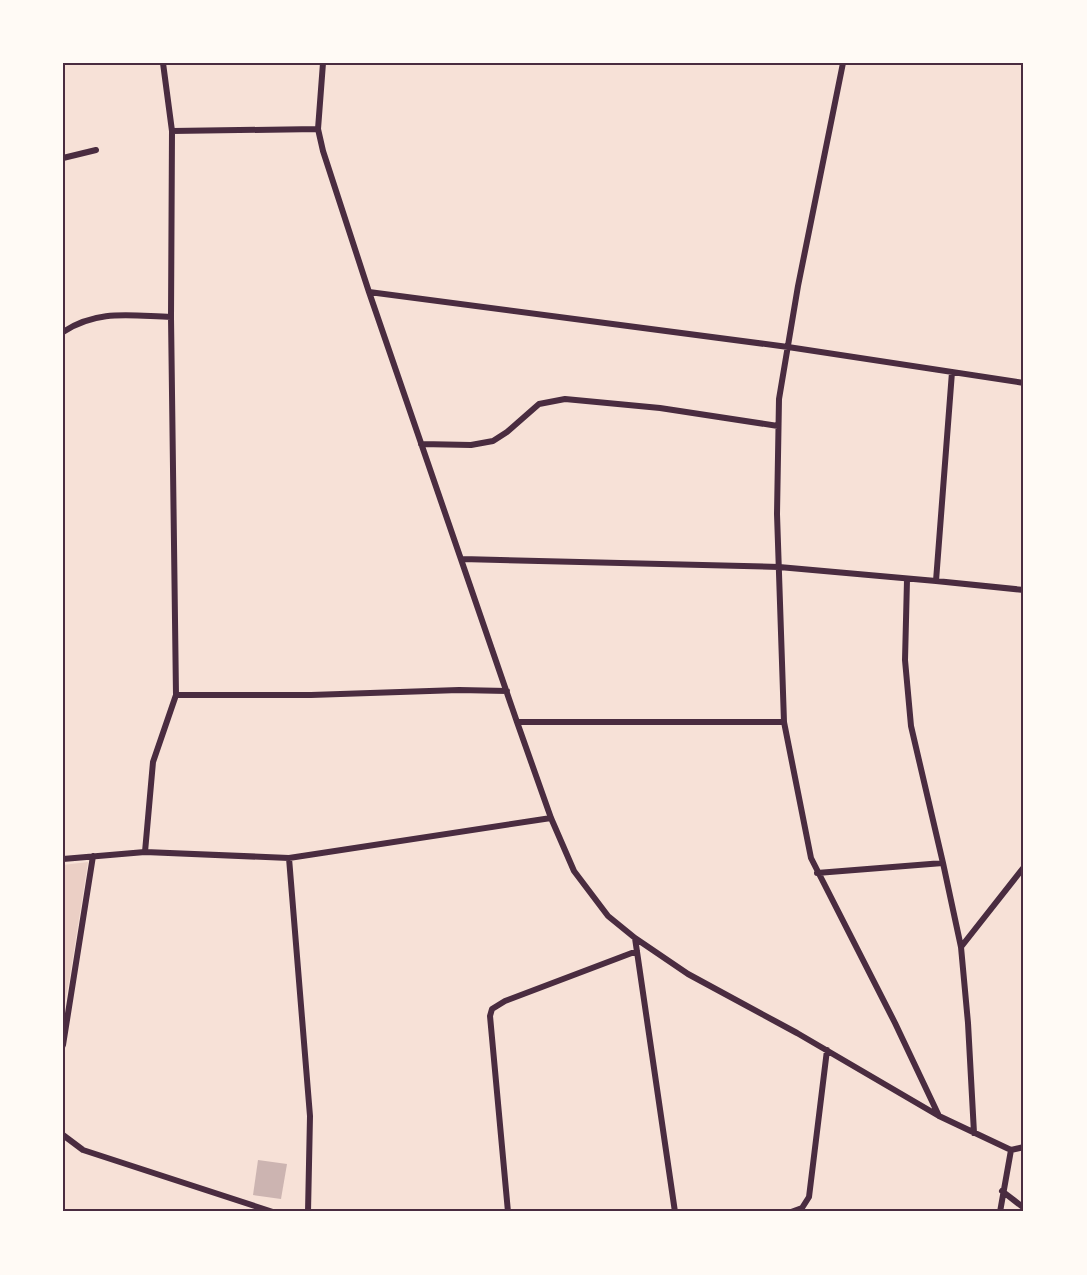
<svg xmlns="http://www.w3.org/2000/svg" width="1087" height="1275" font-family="Manrope,sans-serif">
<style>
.green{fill:#ebcfc5}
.building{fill:#ccb4b1}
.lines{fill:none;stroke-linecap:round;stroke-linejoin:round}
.minor{stroke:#4a2c40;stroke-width:6}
.neatline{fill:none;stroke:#4a2c40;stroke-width:2}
</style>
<rect width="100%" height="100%" fill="#f7e1d7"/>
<path class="green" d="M88 862 69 982 63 1011V865Z"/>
<path class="building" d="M258 1160 287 1164 281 1199 253 1195Z"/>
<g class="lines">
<path class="minor" d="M163 63 172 131
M323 63 318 129 323 151 369 292 517 722 551 818 574 871 608 916 635 938 688 974 797 1033 939 1116 1011 1150 1024 1147
M843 63 798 286 779 399 777 514 784 722 811 858 895 1023 939 1116
M63 158 96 150
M369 292 788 347 1024 383
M63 332C98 309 131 316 171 317
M421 444 471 445 493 441 507 432 539 404 565 399 660 408 778 426
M462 559 779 567 936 581 952 372
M907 580 905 660 911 726 943 863 961 947
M936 581 1024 590
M176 695H311L459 690 507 691
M517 722H784
M145 852 289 858 310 1116 308 1212
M289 858 551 818
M63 859 145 852 153 762 176 695 171 317 172 131 318 129
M817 873 943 863
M635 938 675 1212
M63 1045 93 856
M974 1133 968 1023 961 947 1024 867
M63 1135 83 1150 273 1212
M1002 1191 1024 1208
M508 1212 490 1016 492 1009 505 1001 637 951
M791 1212 802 1208 809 1197 827 1050
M1000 1212 1011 1150"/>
</g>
<rect width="1087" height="1275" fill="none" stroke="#fffaf5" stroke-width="129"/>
<rect x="64" y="64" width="958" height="1146" class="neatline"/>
</svg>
